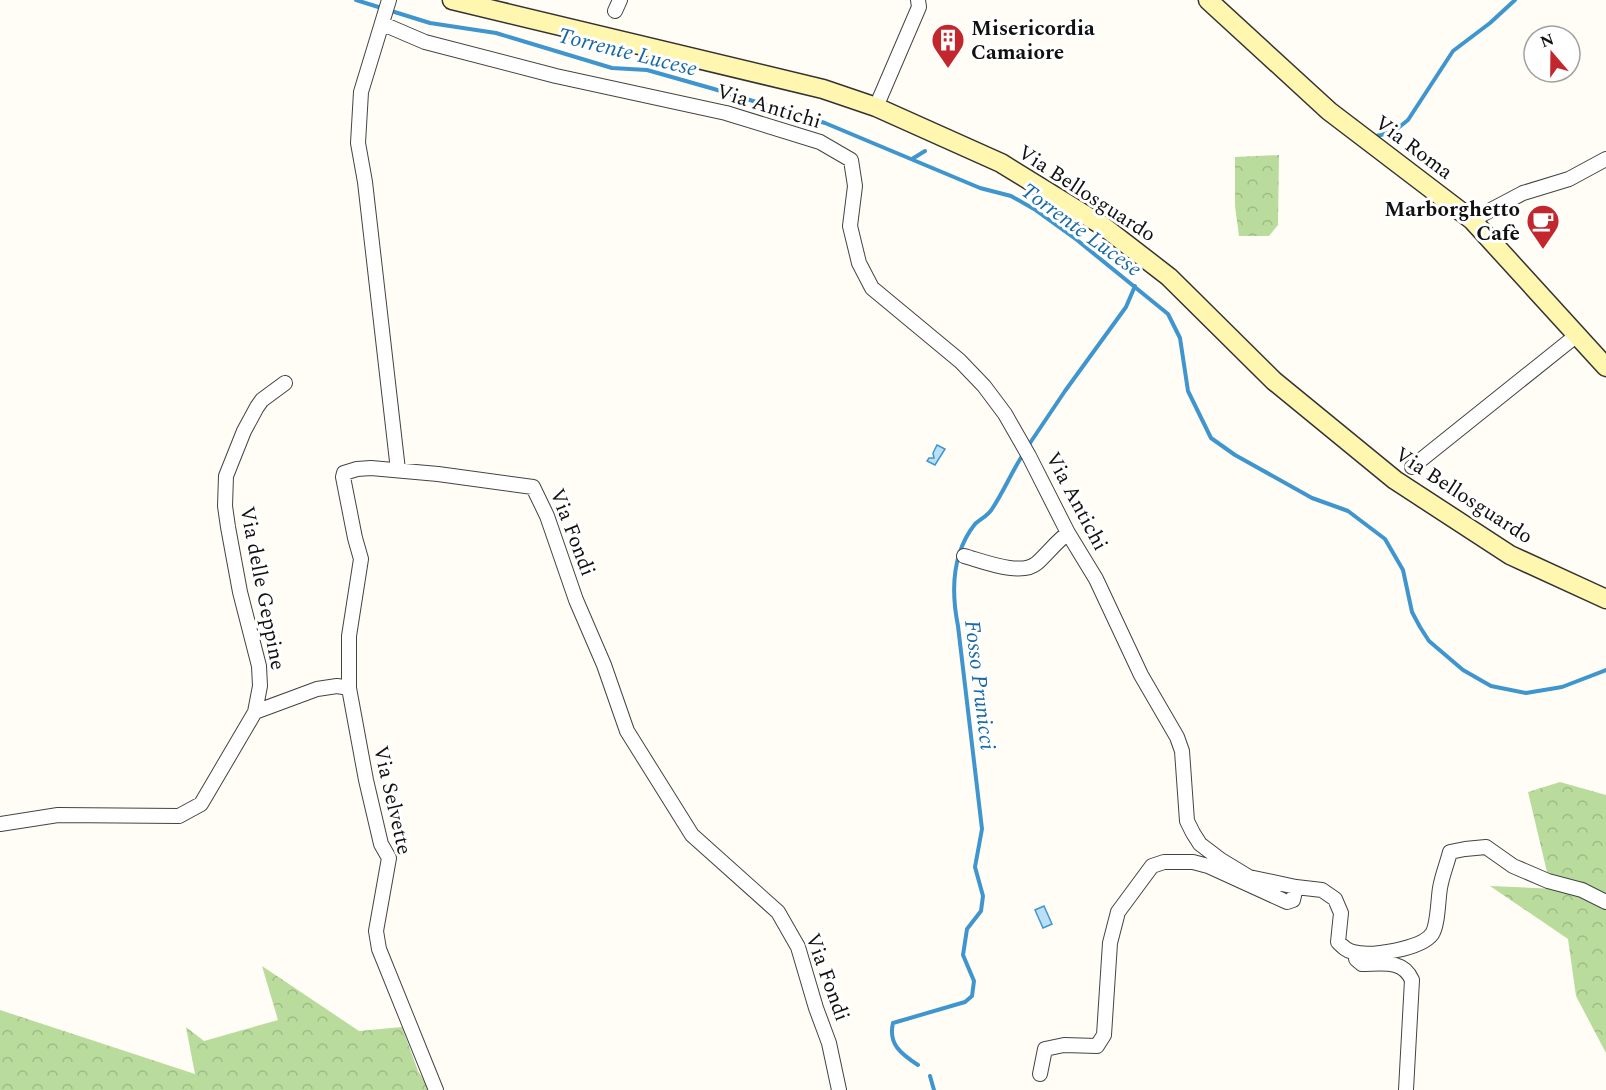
<svg xmlns="http://www.w3.org/2000/svg" width="1606" height="1090" font-family="Spectral,serif">
<style>
.forest{fill:url(#forest-crowns)}
.water{fill:#b9e0f7;stroke:#3f96cf;stroke-width:1.5}
.lines{fill:none;stroke-linecap:round;stroke-linejoin:round}
.stream{stroke:#3f96cf;stroke-width:4}
.street-casing{stroke:#444;stroke-width:16}
.secondary-casing{stroke:#333;stroke-width:21}
.street{stroke:#fff;stroke-width:14}
.secondary{stroke:#fff6b0;stroke-width:18}
.labels{text-anchor:middle;stroke-width:6;stroke-linejoin:round;paint-order:stroke}
.poi-label{font-size:21px;font-weight:bold;fill:#111;stroke:#fff;text-anchor:start}
.street-label{font-size:21px;fill:#111;stroke:#fff}
.water-label{font-size:22px;font-style:italic;fill:#1768a6;stroke:#fff}
</style>
<defs>
<pattern id="forest-crowns" width="20" height="18" patternUnits="userSpaceOnUse" patternTransform="scale(1.5)"><rect width="20" height="18" fill="#b9dc9c"/><path d="M2 6a3 3 0 1 1 6 0M12 15a3 3 0 1 1 6 0" fill="none" stroke="#9ebc85"/></pattern>
</defs>
<rect width="100%" height="100%" fill="#fffdf5"/>
<path class="forest" d="M1279 155 1278 225 1269 236H1239L1235 206V157Z
M1560 782 1606 795V1053L1576 996 1568 939 1490 886 1558 889 1598 903 1606 894 1547 872 1528 792Z
M262 966 359 1031 402 1027 418 1071 430 1090H0V1010L195 1074 186 1027 204 1041 278 1020Z"/>
<path class="water" d="M937 445 945 449 935 465 927 461 929 458H934L933 453Z
M1044 906 1052 924 1043 928 1035 910Z"/>
<g class="lines">
<path class="stream" d="M356 0 430 23 496 33 612 68 647 70 714 89 825 123 980 188 1011 196 1034 209 1077 240 1168 314 1180 338 1188 391 1211 438 1235 455 1312 498 1348 511 1385 539 1403 570 1412 612 1420 627 1429 641 1463 670 1491 686 1526 693 1562 687 1606 670
M1372 137 1393 132 1408 120 1453 51 1490 23 1515 0
M912 159 925 151
M1028 446 1065 391 1126 307 1135 286
M918 1065C901 1054 888 1044 893 1023L965 1002 972 996 974 981 963 955 967 929 981 911 983 896 975 867 982 829 958 626C951 591 952 553 975 524 980 519 988 516 992 509 1004 491 1012 471 1024 453
M930 1076 934 1090"/>
<defs>
<path id="street" d="M389 0 361 92 358 143 365 182 398 470
M615 11 620 0
M383 24 425 42 556 76 726 113 820 142 851 160 855 186 850 226 859 263 872 288 960 361 984 386 1005 414 1029 456 1068 533 1096 579 1141 675 1177 737 1182 751 1187 821 1193 833 1200 844 1221 860 1249 877 1296 887 1322 890 1335 899 1341 913 1338 942C1343 947 1347 951 1353 952 1371 957 1421 949 1432 934 1438 925 1438 900 1440 888 1442 876 1447 864 1450 852L1465 849 1486 847 1513 866 1548 881 1582 890 1606 902
M876 107 919 7 918 0
M1472 220 1523 193 1569 179 1606 159
M1412 467 1577 335
M964 556C983 561 1021 577 1037 563 1048 553 1056 542 1068 533
M255 712 260 686 259 666 240 592 228 527 225 506 226 476 244 431 257 407 262 400 285 383
M0 824 58 815 179 816 201 804 255 712 317 689 337 686 349 688
M1356 953V959L1362 964C1382 964 1403 959 1412 980L1406 1090
M1040 1074 1045 1049 1064 1045 1097 1046 1104 1035 1110 943 1118 912 1152 866 1164 862H1193L1208 866 1287 902 1293 900 1296 887
M436 1090 379 949 376 931 389 858 381 844 366 780 349 688V636L361 559 355 538 343 477 344 473 357 469 371 468 438 474 533 487 547 516 576 600 604 665 627 731 692 835 778 912 798 947 816 1008 829 1043 839 1090"/>
<path id="secondary" d="M452 0 823 89 876 107 1001 163 1103 226 1169 277 1274 381 1395 480 1510 555 1606 599
M1208 0 1329 111 1472 220 1606 367"/>
</defs>
<use href="#street" class="street-casing"/>
<use href="#secondary" class="secondary-casing"/>
<use href="#street" class="street"/>
<use href="#secondary" class="secondary"/>
</g>
<defs>
<symbol id="building-pin" viewBox="-11 -11 22 30"><path d="M0 17L-7.5 6A9.5 9.5 0 1 1 7.5 6Z" fill="#c4262e" stroke="#fff"/><path d="M-4-6H4V6H1V3H-1V6H-4ZM-2.5-4.3h1.7v1.8h-1.7ZM.8-4.3h1.7v1.8H.8ZM-2.5-1h1.7V.8h-1.7ZM.8-1h1.7V.8H.8Z" fill="#fff"/></symbol>
<symbol id="cafe-pin" viewBox="-11 -11 22 30"><path d="M0 17L-7.5 6A9.5 9.5 0 1 1 7.5 6Z" fill="#c4262e" stroke="#fff"/><path d="M-5.5-4.5H6V0H3Q3 3.5 0 3.5H-2.5Q-5.5 3.5-5.5 0ZM3-3.2v2h1.7v-2ZM-6 4.5H4V6H-6Z" fill="#fff"/></symbol>
</defs>
<g fill-rule="evenodd">
<use href="#building-pin" x="929" y="21" width="38" height="52"/>
<use href="#cafe-pin" x="1524" y="202" width="38" height="52"/>
</g>
<g class="labels">
<g class="poi-label">
<text x="971" y="35">Misericordia<tspan x="971" dy="24">Camaiore</tspan></text>
<text x="1520" y="216" text-anchor="end">Marborghetto<tspan x="1520" dy="24">Cafè</tspan></text>
</g>
<g class="street-label">
<text transform="translate(769 106) rotate(17)" y="7">Via Antichi</text>
<text transform="translate(1414 147) rotate(37)" y="7">Via Roma</text>
<text transform="translate(1087 193) rotate(33)" y="7">Via Bellosguardo</text>
<text transform="translate(1464 495) rotate(33)" y="7">Via Bellosguardo</text>
<text transform="translate(1077 501) rotate(62)" y="7">Via Antichi</text>
<text transform="translate(573 532) rotate(69)" y="7">Via Fondi</text>
<text transform="translate(263 588) rotate(79)" y="7">Via delle Geppine</text>
<text transform="translate(393 800) rotate(77)" y="7">Via Selvette</text>
<text transform="translate(828 977) rotate(70)" y="7">Via Fondi</text>
</g>
<g class="water-label">
<text transform="translate(628 51) rotate(14)" y="8">Torrente Lucese</text>
<text transform="translate(1082 229) rotate(36)" y="8">Torrente Lucese</text>
<text transform="translate(981 685) rotate(83)" y="8">Fosso Prunicci</text>
</g>
</g>
<g transform="translate(1552 54) rotate(340)"><circle r="28" fill="#ffffff" stroke="#a0a0a0" stroke-width="1.5"/>
<path d="M0-4.5L10 22L0 15L-10 22Z" fill="#c4262e"/>
<text y="-9" font-size="16" font-weight="bold" text-anchor="middle" fill="#111111">N</text>
</g>
</svg>
